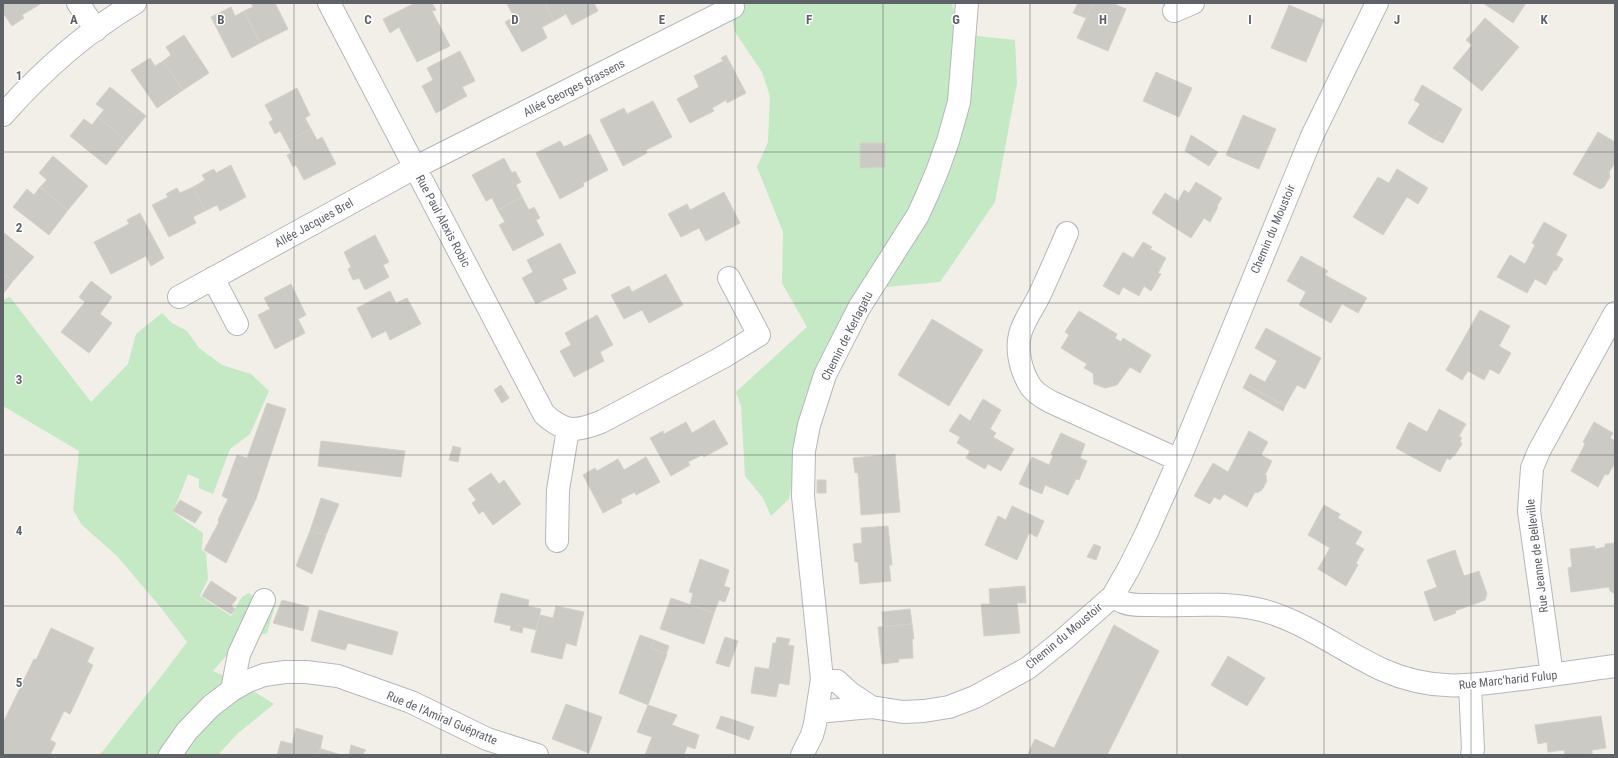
<svg xmlns="http://www.w3.org/2000/svg" width="1618" height="758" font-family="'Roboto Condensed',sans-serif">
<style>
.green{fill:#c5e8c5}
.building{fill:#cccac5;stroke:#d6d1c6}
.lines{fill:none;stroke-linecap:round;stroke-linejoin:round}
.street-casing{stroke:#b5b8bc;stroke-width:24}
.street{stroke:#fff;stroke-width:22}
.grid{fill:none;stroke:#5f6368;stroke-width:1;stroke-opacity:0.55}
.labels{text-anchor:middle;stroke-width:3;stroke-linejoin:round;paint-order:stroke}
.street-label{font-size:12px;fill:#5f6368;stroke:#fff}
.grid-label{font-size:13px;text-anchor:middle;font-weight:bold;fill:#5f6368;stroke:#fff;stroke-width:3;stroke-linejoin:round;paint-order:stroke}
</style>
<rect width="100%" height="100%" fill="#f1efe8"/>
<path class="green" d="M729 3H952L959 34 1015 40 1017 83 995 202 940 282 865 289 837 330 806 393 799 423 796 463 789 499 771 516 763 498 745 476 741 406 736 392 807 327 782 283 783 232 757 167 768 142 770 96 762 72 735 32Z
M10 297 91 402 128 364 136 334 162 313 172 323 187 331 199 348 222 365 251 374 269 391 250 434 230 449 213 494 199 488V479L188 474 173 512 203 533 202 550 206 553 208 579 200 596 231 616 242 597 249 593 256 598 275 606 267 633 240 640 213 671 242 684 274 704 236 735 218 755H98L103 751C131 714 160 679 187 642L162 609 117 556 82 525 73 510 79 451 3 406V300Z"/>
<path class="building" d="M3 3H42L22 15 24 18 12 26 3 13Z
M251 3H275L288 29 260 43 244 11 253 7Z
M415 3H432L436 10 432 11 450 46 417 62 399 27 390 33 383 19Z
M545 3H594L598 11 572 25 566 14 554 21Z
M545 3 554 21 542 27 547 38 522 52 505 22 514 17 507 4Z
M1078 3H1093L1086 18 1073 13Z
M1093 3H1112L1126 9 1108 51 1077 38Z
M1483 3H1526L1513 23Z
M1289 5 1324 20 1306 62 1271 48Z
M231 7 235 16 244 11 260 43 232 58 211 17Z
M1485 18 1519 47 1482 91 1453 68 1472 45 1466 40Z
M184 35 209 73 183 90 163 61 171 55 166 47Z
M460 51 475 81 462 87 467 96 436 113 422 86 433 80 427 68Z
M726 55 746 93 727 103 726 100 712 108 714 111 690 123 677 99 699 87 694 76 723 61 721 58Z
M150 58 155 66 163 61 183 90 157 108 131 70Z
M1156 72 1192 88 1179 117 1143 101Z
M1422 85 1462 109 1447 136 1439 131 1434 139 1408 123 1420 104 1414 100Z
M110 87 146 116 126 140 98 117 104 110 96 104Z
M297 88 310 115 305 118 311 129 286 142 280 131 275 134 269 122 273 120 265 105Z
M653 101 672 137 646 150 647 153 623 166 600 120 624 108 627 114Z
M1243 115 1276 129 1259 169 1226 155Z
M98 117 126 140 106 165 70 136 84 119 92 125Z
M311 129 317 140 322 137 336 164 304 180 296 165 293 167 287 155 292 153 286 142Z
M1439 131 1447 136 1443 143 1434 139Z
M1598 132 1615 142V163L1609 172 1610 177 1604 187 1600 189 1573 174Z
M590 134 608 170 583 183 584 186 560 199 536 153 560 141 564 147Z
M1191 135 1218 152 1209 166 1185 151Z
M860 143H885V167L860 168Z
M53 156 88 186 68 210 40 187 47 180 39 173Z
M504 158 512 173 515 171 521 182 516 185 522 197 498 210 492 198 486 201 472 175Z
M231 165 246 197 220 211 217 205 205 211 193 187 205 180 202 175 214 169 216 173Z
M1397 169 1428 188 1418 204 1407 197 1383 235 1353 217 1378 177 1389 183Z
M1196 182 1222 198 1217 206 1218 207 1210 222 1204 218 1191 238 1152 213 1165 193 1178 201 1184 190 1189 193Z
M40 187 68 210 49 235 13 207 27 189 34 195Z
M193 187 205 211 193 217 196 223 169 237 152 205 168 197 166 194 177 188 180 193Z
M724 192 740 223 706 241 699 228 681 237 668 214 687 204 690 210Z
M522 197 529 210 534 207 540 218 536 220 544 235 513 251 499 225 505 222 498 210Z
M140 213 164 258 151 266 146 256 111 274 94 242 129 224 127 220Z
M1544 222 1567 235 1556 255 1563 259 1556 271 1554 270 1546 285 1535 279 1527 293 1497 277 1510 255 1525 264 1535 245 1532 243Z
M3 232 34 257 13 281 3 274Z
M375 235 389 262 383 265 389 277 365 290 359 278 353 280 348 269 351 267 344 252Z
M1143 242 1152 247 1150 249 1166 258 1158 273 1161 274 1151 291 1144 286 1139 296 1123 287 1119 295 1103 286 1123 252 1133 258Z
M560 243 576 273 562 279 567 289 536 304 522 278 533 272 527 260Z
M1301 256 1328 271 1325 275 1367 298 1358 313 1342 304 1331 323 1299 305 1306 292 1287 281Z
M3 274 13 281 3 294Z
M666 274 683 305 649 323 642 310 624 319 611 295 629 286 632 292Z
M91 281 112 297 100 314 112 323 89 353 61 332 85 302 79 297Z
M291 284 306 315 298 319 305 333 275 349 258 315 270 309 264 298Z
M390 291 396 303 407 298 421 324 390 340 386 331 372 338 357 308Z
M1480 310 1510 326 1499 346 1511 353 1499 374 1490 369 1484 380 1468 371 1462 380 1446 370Z
M1079 311 1117 334 1115 338 1121 342 1123 338 1151 355 1140 373 1130 367 1117 385 1105 388 1094 384 1093 373 1084 368 1087 364 1061 348 1069 335 1065 332Z
M597 315 613 345 600 352 604 361 574 377 560 351 571 345 565 333Z
M932 319 983 350 949 406 898 375Z
M1266 328 1321 358 1305 389 1297 385 1285 406 1245 384 1250 374 1265 382 1277 361 1255 348Z
M1245 384 1285 406 1283 411 1243 388Z
M501 385 509 398 502 403 494 390Z
M983 399 1001 410 990 429 996 433 993 437 1014 449 1001 471 988 464 985 469 966 458 970 451 957 443 960 437 949 431 960 414 970 421Z
M267 403 286 409 256 499 226 563 204 550 219 522 218 520 228 499 222 496 237 455 247 458Z
M1439 409 1466 424 1459 436 1462 438 1460 441 1462 444 1455 455 1452 457 1450 460 1447 458 1440 472 1396 448 1409 422 1427 432Z
M714 420 728 444 704 457 702 455 688 462 690 465 671 476 650 438 663 431 664 434 686 422 692 433Z
M1594 422 1613 433 1610 438 1615 441V463L1608 475 1605 474 1598 487 1571 471 1585 444 1583 442Z
M1249 431 1268 442 1261 455 1272 461 1265 475 1267 476 1266 477 1267 481 1262 490 1257 493 1255 492 1247 507 1224 494 1220 500 1214 497 1210 504 1194 496 1213 463 1228 472Z
M1061 433 1085 444 1080 458 1087 461 1079 480 1076 479 1068 495 1045 485 1042 494 1019 484 1032 457 1049 465 1053 456 1051 454Z
M321 441 405 451 401 477 318 466Z
M453 446 461 448 458 462 449 460Z
M895 454 900 512 861 515 858 473H855L853 458Z
M646 457 660 482 636 495 635 492 621 499 622 503 603 513 583 475 595 468 597 471 618 459 624 470Z
M491 473 499 484 504 480 521 504 493 525 483 511 479 514 472 503 476 500 468 489Z
M817 480H826V493H817Z
M321 498 339 504 326 535 310 531Z
M180 500 202 512 195 523 173 511Z
M1324 505 1340 514 1338 518 1362 532 1355 544 1364 549 1356 563 1358 565 1346 586 1318 569 1330 548 1308 535Z
M1012 506 1044 521 1037 537 1029 533 1017 560 985 545 998 516 1006 520Z
M888 526 892 565H889L891 581 860 584 858 562H855L853 544 862 543 861 528Z
M310 531 326 535 312 574 296 566Z
M1615 543V594L1610 591 1609 587 1571 592 1568 568 1572 567 1570 549 1595 546V549L1605 547V544Z
M1094 544 1101 547 1096 560 1087 557Z
M1455 550 1464 576 1479 571 1487 594 1485 600 1455 611 1456 613 1434 621 1424 592 1437 587 1427 560Z
M700 559 729 570 724 586 730 588 725 602 719 600 714 613 690 605 693 593 689 592Z
M211 581 237 598 231 606 235 609 231 614 202 596Z
M1025 586 1026 603H1017L1020 633 984 636 981 604H990L989 589Z
M501 593 529 600 528 606 541 609 536 630 523 627 522 633 510 630 511 626 494 622Z
M671 598 714 613 704 644 660 629Z
M282 600 309 607 303 631 273 623Z
M556 606 584 612 576 646 566 643 562 659 531 652 540 615 553 618Z
M910 609 912 624 883 627 882 612Z
M319 610 398 632 392 655 348 643 345 650 311 641Z
M912 624 914 639H912L913 658 898 659 899 662 882 664 878 627Z
M1114 625 1159 651 1107 755H1031L1028 754 1035 739 1054 748Z
M51 628 94 648 87 662 93 665 70 714 64 711 50 740 56 743 50 755H3V723L34 659 36 660Z
M640 635 654 640 651 648 667 654 648 705 619 693Z
M725 637 738 641 729 667 716 663Z
M777 637 790 639 788 645 794 646 789 685 779 683 776 697 751 693 755 667 769 669 773 643H776Z
M654 640 669 646 666 654 651 648Z
M1228 656 1265 678 1247 706 1211 685Z
M566 704 602 717 589 753 552 739Z
M648 705 677 715 672 725 699 735 695 749 687 746 684 755H645L652 737 637 732Z
M721 716 734 720 730 733 716 728Z
M1601 716 1606 748 1592 750V755H1565L1564 750 1548 752 1547 742 1538 744 1535 725Z
M734 720 754 727 749 740 730 733Z
M296 728 323 736 319 755H277L281 741 292 744Z
M351 745 366 750 362 755H349Z
M320 749H322L341 755H319Z"/>
<g class="lines">
<defs>
<path id="street" d="M78 3 96 30
M329 3 544 414C565 433 575 432 601 422L723 357 759 335 729 278
M1174 11 1193 3
M3 115C41 72 86 32 135 3
M1067 233C1058 254 1049 275 1039 296 1034 306 1028 315 1023 326 1014 345 1020 370 1031 387 1036 394 1044 398 1051 402L1179 460
M213 278 237 324
M179 297 414 168 733 7
M557 541 558 490 568 429
M1113 596C1116 598 1119 601 1123 602 1131 606 1144 605 1153 605 1186 606 1219 602 1252 608 1298 616 1341 651 1383 670 1433 692 1470 686 1522 679 1553 675 1584 670 1615 666
M1552 675 1529 511 1532 468 1539 451 1615 313
M822 679 837 681 850 693 871 707
M1470 686 1473 749 1472 755
M232 690 239 654 264 600
M817 712 871 707 903 712 924 711 949 707 975 697 1028 668 1063 640 1113 596 1129 568 1146 534 1179 460 1312 136 1377 3
M170 755 187 731 211 706 232 690 248 681 264 675 285 672H306L338 676 411 702 487 739 537 755
M802 755 812 735 815 724 822 679 803 496 804 451 809 425 825 375 835 355 859 308 918 215 928 193 938 169 948 141 959 102 967 3"/>
</defs>
<use href="#street" class="street-casing"/>
<use href="#street" class="street"/>
</g>
<path class="grid" d="M147 3V755M294 3V755M441 3V755M588 3V755M735 3V755M883 3V755M1030 3V755M1177 3V755M1324 3V755M1471 3V755M3 152H1615M3 303H1615M3 455H1615M3 606H1615"/>
<g class="labels">
<g class="street-label">
<text transform="translate(574 88) rotate(-27)" y="4">Allée Georges Brassens</text>
<text transform="translate(443 221) rotate(62)" y="4">Rue Paul Alexis Robic</text>
<text transform="translate(314 223) rotate(-29)" y="4">Allée Jacques Brel</text>
<text transform="translate(1273 229) rotate(-67)" y="4">Chemin du Moustoir</text>
<text transform="translate(847 336) rotate(-63)" y="4">Chemin de Kerlagatu</text>
<text transform="translate(1537 556) rotate(-97)" y="4">Rue Jeanne de Belleville</text>
<text transform="translate(1064 636) rotate(-40)" y="4">Chemin du Moustoir</text>
<text transform="translate(1508 680) rotate(-6)" y="4">Rue Marc'harid Fulup</text>
<text transform="translate(442 718) rotate(23)" y="4">Rue de l'Amiral Guépratte</text>
</g>
</g>
<g class="grid-label">
<text x="74" y="24">A</text>
<text x="221" y="24">B</text>
<text x="368" y="24">C</text>
<text x="515" y="24">D</text>
<text x="662" y="24">E</text>
<text x="809" y="24">F</text>
<text x="956" y="24">G</text>
<text x="1103" y="24">H</text>
<text x="1250" y="24">I</text>
<text x="1397" y="24">J</text>
<text x="1544" y="24">K</text>
<text x="19" y="80">1</text>
<text x="19" y="232">2</text>
<text x="19" y="384">3</text>
<text x="19" y="535">4</text>
<text x="19" y="687">5</text>
</g>
<rect width="1618" height="758" fill="none" stroke="#5f6368" stroke-width="8"/>
</svg>
